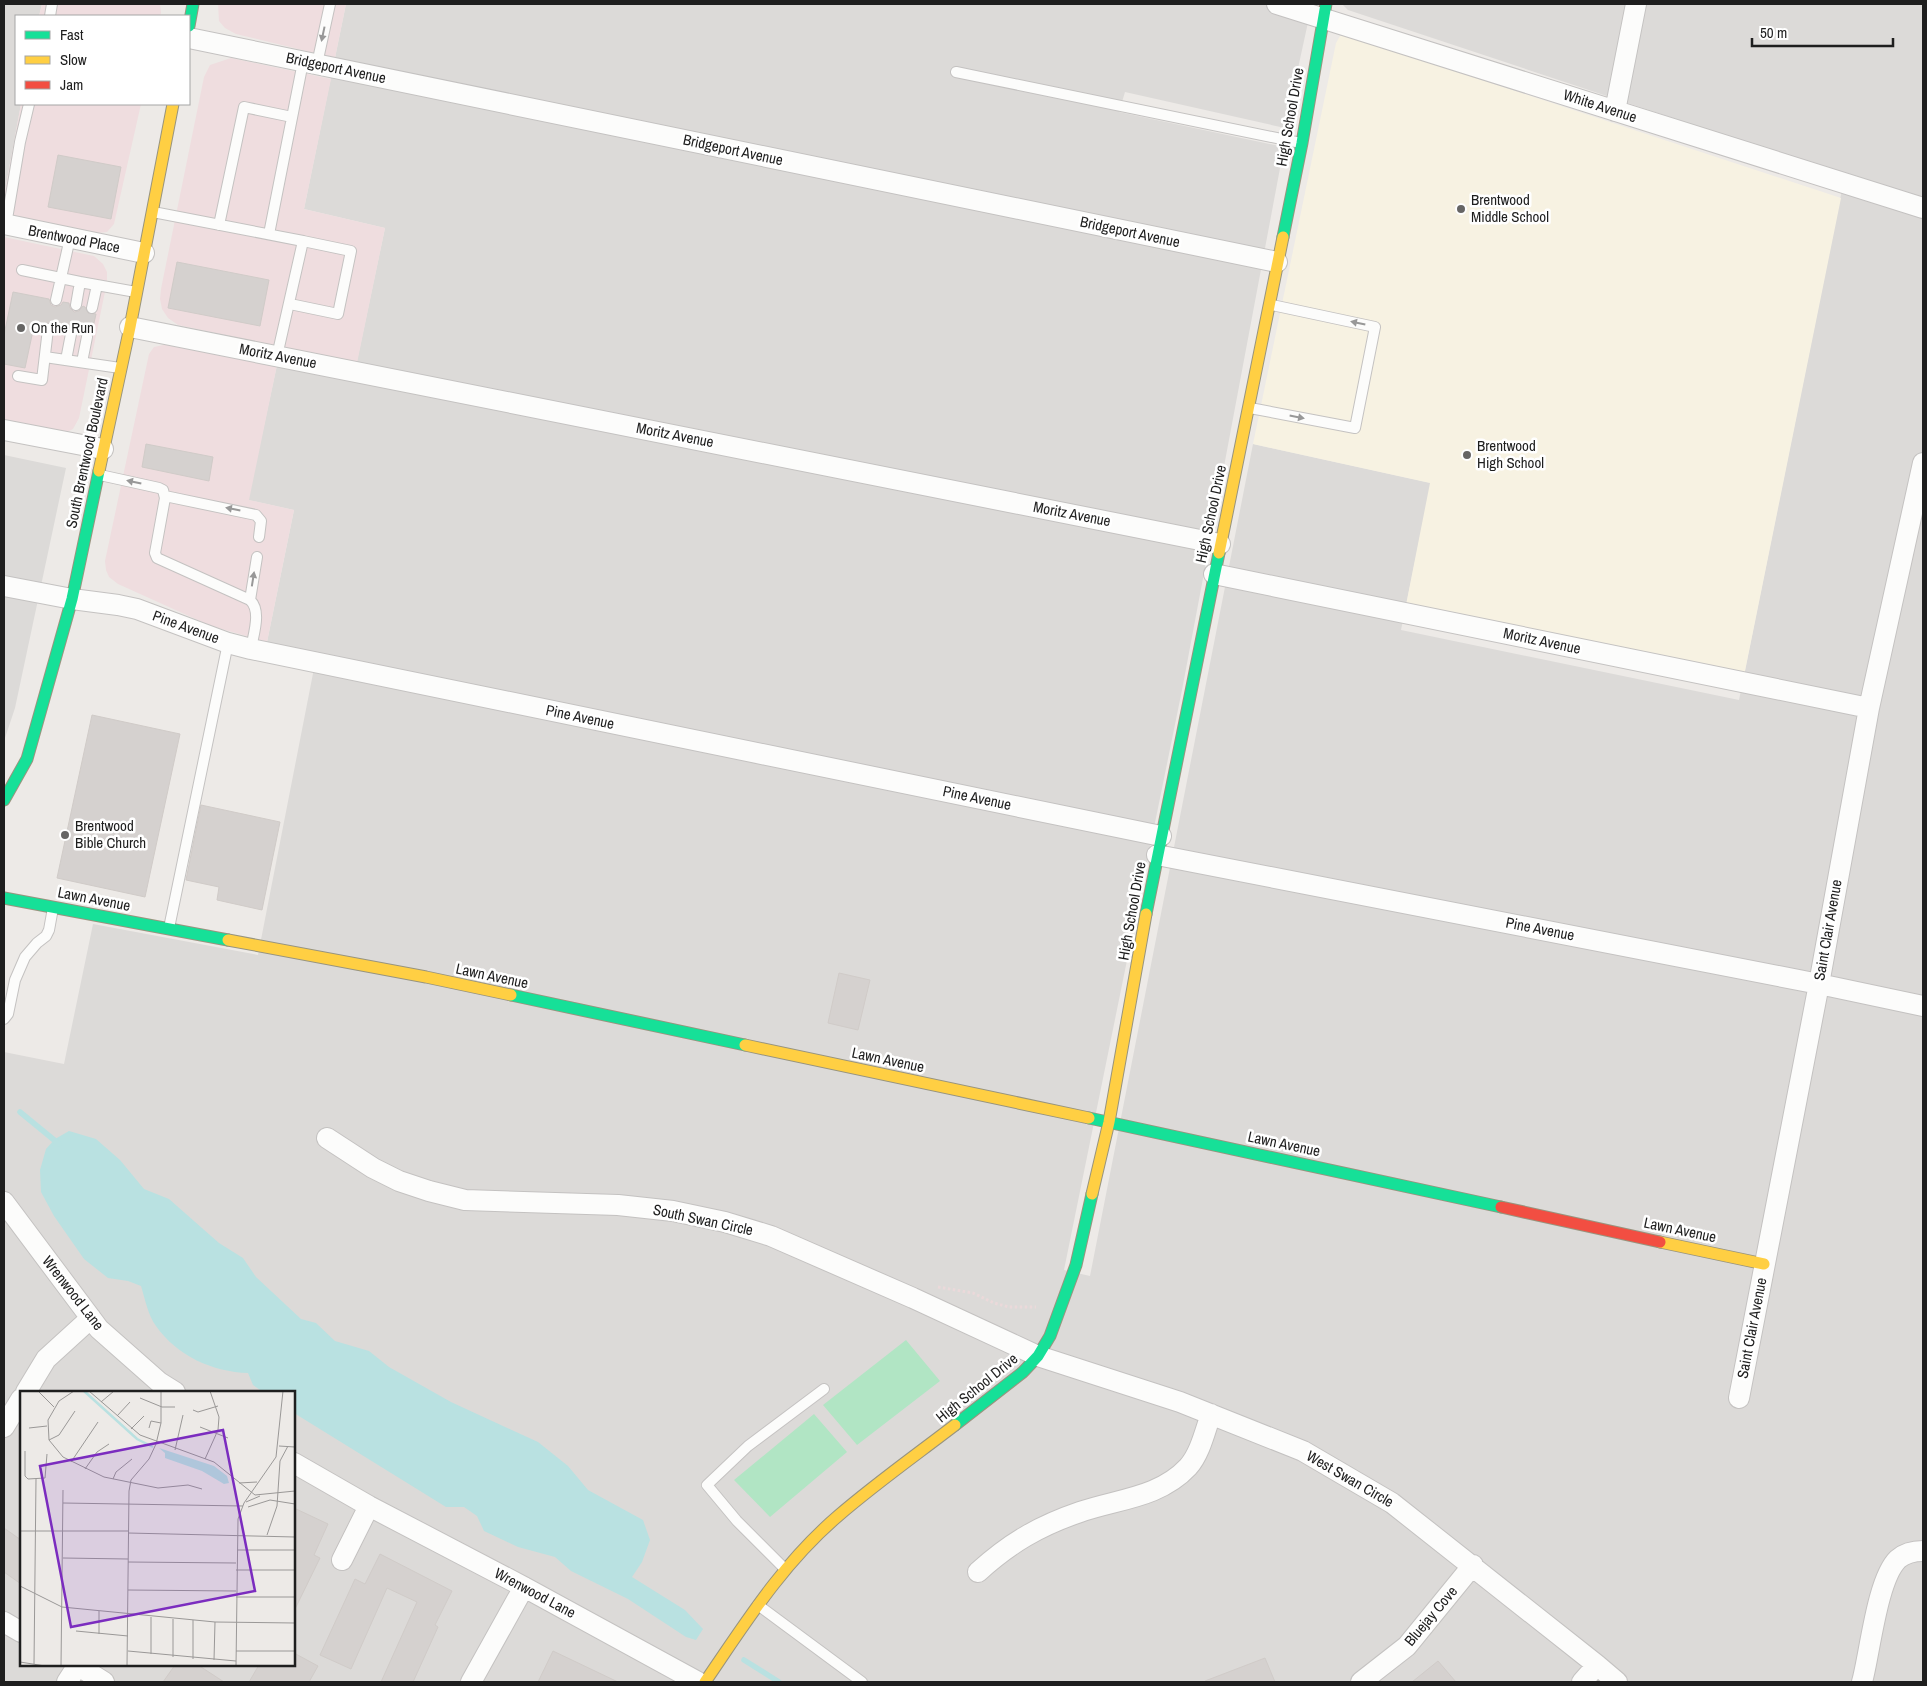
<svg xmlns="http://www.w3.org/2000/svg" width="1927" height="1686" font-family="'Archivo Narrow',sans-serif">
<style>
.residential{fill:#dcdad8;fill-rule:evenodd}
.commercial{fill:#efdddf}
.education{fill:#f7f2e2}
.pitch{fill:#b1e5c4}
.water{fill:#b9e1e1}
.lines{fill:none;stroke-linecap:round;stroke-linejoin:round}
.stream{stroke:#b9e1e1;stroke-width:5.5}
.building{fill:#d5d1cf;stroke:#d0cbc8}
.lane-casing{stroke:#c4c2c1;stroke-width:12}
.street-casing{stroke:#c4c2c1;stroke-width:22}
.fast-casing{stroke:#98947e;stroke-width:13}
.slow-casing{stroke:#98947e;stroke-width:13}
.jam-casing{stroke:#98947e;stroke-width:13}
.path{stroke:#ebd9da;stroke-width:3;stroke-dasharray:2.5 2.5;stroke-linecap:butt}
.lane{stroke:#fcfcfb;stroke-width:10}
.street{stroke:#fcfcfb;stroke-width:20}
.fast{stroke:#16e098;stroke-width:11}
.slow{stroke:#ffcf43;stroke-width:11}
.jam{stroke:#f24e42;stroke-width:11}
.oneway{fill:#989898}
.poi-dot{fill:#666564;stroke:#fff;stroke-width:2}
.labels{text-anchor:middle;stroke-width:5;stroke-linejoin:round;paint-order:stroke}
.street-label{font-size:15px;fill:#1e1e1e;stroke:#fff}
.poi-label{font-size:15px;fill:#1e1e1e;stroke:#fff;text-anchor:start}
.inset-river{fill:none;stroke:#b9e1e1;stroke-width:2.5}
.inset-road{fill:none;stroke:#9a9897;stroke-width:1}
.view{fill:#7b2cbf;fill-opacity:0.15;stroke:#7b2cbf;stroke-width:2.5}
.inset-edge{fill:none;stroke:#1e1e1e;stroke-width:2.5}
</style>
<rect width="100%" height="100%" fill="#edeae7"/>
<path class="residential" d="M4 4H42L39 16H16V104H21L4 196Z
M346 4H1312L1285 128 1125 92 1119 112 1284 147 1182 690 1064 1270 1090 1276 1253 444 1431 483 1401 630 1739 700 1845 175 1348 10 1342 4H1923V1682H4V1052L64 1064 93 924 258 955 317 653 267 642 294 510 248 500 277 365 353 380 385 228 304 209ZM21 1392H294V1665H21Z
M4 455 66 468 15 708 4 741Z"/>
<path class="commercial" d="M42 4H160L161 13 160 16H39Z
M218 4H346L335 58 236 34 225 28 219 21Z
M231 58 331 79 304 209 385 228 357 363 178 325 168 318 162 309 160 299 161 289 204 77 210 65Z
M21 104H141L114 224 107 232 98 233 4 214V196Z
M4 237 94 256 103 264 107 272V282L79 418 73 429 67 432H57L4 422Z
M168 344 277 365 249 500 294 510 267 642 211 626 118 584 109 577 106 570 105 561 149 354 154 347Z"/>
<path class="education" d="M1340 36H1348L1841 198 1744 676 1406 605 1430 483 1253 444 1336 43Z"/>
<path class="pitch" d="M906 1340 940 1381 857 1445 823 1405Z
M814 1414 847 1452 770 1517 734 1480Z"/>
<path class="water" d="M69 1131 96 1139 120 1160 144 1189 169 1199 219 1243 243 1258 256 1277 301 1319 316 1323 335 1341 369 1351 389 1367 451 1402 538 1442 568 1466 588 1490 643 1520 650 1540 642 1562 632 1577 685 1610 703 1629 696 1640 686 1637 628 1599 571 1571 555 1557 518 1547 484 1531 477 1516 464 1507H446L294 1413V1392H263L253 1385 248 1373C213 1372 177 1356 156 1326 148 1315 145 1299 141 1286L128 1281 108 1278 84 1259 54 1216 41 1192 40 1170 46 1149 55 1139Z"/>
<g class="lines">
<path class="stream" d="M20 1112 59 1144
M744 1660 779 1682"/>
</g>
<path class="building" d="M58 155 121 167 111 219 48 207Z
M177 262 269 280 260 326 168 308Z
M13 292 49 299 51 305 55 307 61 305 63 302 69 303 70 308 74 312 79 311 83 306 85 307 88 313 96 314 92 332 85 330 80 336 78 335 77 331 73 327 68 328 64 332 55 330 54 326 48 322 43 325 41 328 34 326 25 368 4 364V335Z
M146 444 213 457 209 481 142 467Z
M92 715 180 734 145 897 57 878Z
M201 805 280 822 262 910 217 900 219 887 186 880Z
M839 973 870 980 858 1030 828 1023Z
M294 1508 328 1524 314 1555 320 1558 294 1611Z
M4 1528 21 1540V1584L4 1572Z
M380 1554 452 1591 435 1625 438 1627 413 1682H381L417 1602 387 1588 351 1669 320 1655 355 1579 365 1584Z
M553 1651 618 1682H538Z
M294 1653 318 1666 309 1682H249L259 1665H294Z
M1265 1658 1275 1682H1205V1681Z
M1438 1661 1456 1682H1412Z
M175 1665H198L224 1682H163Z"/>
<g class="lines">
<defs>
<path id="lane" d="M50 16 52 4
M317 64 330 4
M956 72 1301 143
M153 212 303 241 277 356
M6 225 20 142 29 104
M219 225 244 107 292 117
M269 234 303 62
M22 270 80 282 76 305
M80 282 136 292
M56 300 70 238
M290 304 338 314 351 251 303 241
M92 308 97 285
M45 357 120 368
M66 360 71 334
M82 362 87 337
M18 376 42 380 48 329
M1250 408 1355 428 1375 327 1272 305
M100 475 159 488 163 490 165 498 155 553 157 558 250 600C262 611 253 635 251 649
M165 496 256 515 261 521 259 537
M250 600 257 557
M169 928 228 643
M4 1019 8 1014 15 980 25 957 37 943 46 936 49 930 53 908
M785 1569 737 1521 707 1485 748 1446 824 1389
M758 1605 862 1682"/>
<path id="street" d="M1277 4C1493 71 1708 141 1923 208
M189 38 1277 262
M1615 111 1636 4
M4 224 144 253
M130 327 1220 544
M4 430 103 449
M1214 574 1869 708
M4 586 72 599 118 605 137 609 228 643 251 649 1161 836
M1157 855 1819 984 1923 1006
M327 1138 373 1168 399 1181 429 1191 465 1200 618 1205 673 1211 725 1222 771 1236 913 1298 1038 1356 1180 1402 1303 1451 1392 1503 1597 1665 1617 1682
M4 1202 99 1329 159 1382 175 1392
M26 1392 46 1359 91 1318
M1739 1398 1819 984 1869 708 1923 463
M4 1427 21 1399
M294 1463 369 1506 524 1587 698 1682
M342 1560 369 1506
M978 1572C1010 1543 1039 1526 1080 1512 1117 1499 1159 1498 1188 1467 1200 1454 1205 1431 1211 1414
M4 1622 21 1632
M77 1665 104 1682
M67 1682 78 1665
M471 1682 524 1587
M1361 1682 1407 1646 1473 1565
M1582 1682 1597 1665
M1862 1682C1870 1653 1877 1579 1898 1559 1905 1553 1914 1551 1923 1551"/>
<path id="fast" d="M189 26 193 4
M1283 237 1302 143 1326 4
M4 800 27 759 72 599 99 471
M4 898 228 940
M1146 914 1219 553
M511 995 745 1045
M1089 1118 1501 1207
M955 1425 1023 1372 1038 1356 1050 1336 1076 1265 1092 1194"/>
<path id="slow" d="M99 471 130 327 173 104
M1219 553 1283 237
M228 940 426 977 511 995
M745 1045 1089 1118
M1092 1194 1109 1122 1146 914
M1660 1242 1764 1264
M705 1682C746 1622 782 1564 838 1516 875 1484 916 1455 955 1425"/>
<path id="jam" d="M1501 1207 1660 1242"/>
</defs>
<use href="#lane" class="lane-casing"/>
<use href="#street" class="street-casing"/>
<use href="#fast" class="fast-casing"/>
<use href="#slow" class="slow-casing"/>
<use href="#jam" class="jam-casing"/>
<path class="path" d="M938 1287 973 1293 994 1303 1009 1307H1036"/>
<use href="#lane" class="lane"/>
<use href="#street" class="street"/>
<use href="#fast" class="fast"/>
<use href="#slow" class="slow"/>
<use href="#jam" class="jam"/>
</g>
<defs><path id="oneway-solid" d="M-6-.8H1V-3.2L6.5 0L1 3.2V.8H-6Z" transform="scale(1.25)"/></defs>
<g class="oneway">
<use href="#oneway-solid" transform="translate(323 34) rotate(102)"/>
<use href="#oneway-solid" transform="translate(1358 323) rotate(-168)"/>
<use href="#oneway-solid" transform="translate(1297 417) rotate(11)"/>
<use href="#oneway-solid" transform="translate(134 482) rotate(-168)"/>
<use href="#oneway-solid" transform="translate(233 509) rotate(-169)"/>
<use href="#oneway-solid" transform="translate(253 579) rotate(-81)"/>
</g>
<g class="poi-dot">
<circle cx="1461" cy="209" r="5"/>
<circle cx="21" cy="328" r="5"/>
<circle cx="1467" cy="455" r="5"/>
<circle cx="65" cy="835" r="5"/>
</g>
<g class="labels">
<g class="street-label">
<text transform="translate(336 68) rotate(12)" y="5">Bridgeport Avenue</text>
<text transform="translate(1600 106) rotate(18)" y="5">White Avenue</text>
<text transform="translate(1290 117) rotate(-80)" y="5">High School Drive</text>
<text transform="translate(733 150) rotate(12)" y="5">Bridgeport Avenue</text>
<text transform="translate(1130 232) rotate(12)" y="5">Bridgeport Avenue</text>
<text transform="translate(74 239) rotate(11)" y="5">Brentwood Place</text>
<text transform="translate(278 356) rotate(11)" y="5">Moritz Avenue</text>
<text transform="translate(675 435) rotate(11)" y="5">Moritz Avenue</text>
<text transform="translate(87 453) rotate(-78)" y="5">South Brentwood Boulevard</text>
<text transform="translate(1072 514) rotate(11)" y="5">Moritz Avenue</text>
<text transform="translate(1211 514) rotate(-78)" y="5">High School Drive</text>
<text transform="translate(186 627) rotate(20)" y="5">Pine Avenue</text>
<text transform="translate(1542 641) rotate(12)" y="5">Moritz Avenue</text>
<text transform="translate(580 717) rotate(12)" y="5">Pine Avenue</text>
<text transform="translate(977 798) rotate(12)" y="5">Pine Avenue</text>
<text transform="translate(94 899) rotate(11)" y="5">Lawn Avenue</text>
<text transform="translate(1132 911) rotate(-80)" y="5">High School Drive</text>
<text transform="translate(1540 929) rotate(11)" y="5">Pine Avenue</text>
<text transform="translate(1828 930) rotate(-80)" y="5">Saint Clair Avenue</text>
<text transform="translate(492 976) rotate(12)" y="5">Lawn Avenue</text>
<text transform="translate(888 1060) rotate(12)" y="5">Lawn Avenue</text>
<text transform="translate(1284 1144) rotate(12)" y="5">Lawn Avenue</text>
<text transform="translate(703 1220) rotate(12)" y="5">South Swan Circle</text>
<text transform="translate(1680 1230) rotate(12)" y="5">Lawn Avenue</text>
<text transform="translate(73 1293) rotate(52)" y="5">Wrenwood Lane</text>
<text transform="translate(1752 1328) rotate(-79)" y="5">Saint Clair Avenue</text>
<text transform="translate(977 1388) rotate(-39)" y="5">High School Drive</text>
<text transform="translate(1350 1479) rotate(30)" y="5">West Swan Circle</text>
<text transform="translate(535 1593) rotate(28)" y="5">Wrenwood Lane</text>
<text transform="translate(1431 1616) rotate(-50)" y="5">Bluejay Cove</text>
</g>
<g class="poi-label">
<text x="1471" y="205">Brentwood<tspan x="1471" dy="17">Middle School</tspan></text>
<text x="31" y="333">On the Run</text>
<text x="1477" y="451">Brentwood<tspan x="1477" dy="17">High School</tspan></text>
<text x="75" y="831">Brentwood<tspan x="75" dy="17">Bible Church</tspan></text>
</g>
</g>
<g transform="translate(20 1391)">
<rect width="275" height="275" fill="#edeae7"/>
<path d="M139 57 194 75 207 85 209 92 204 93 182 80 145 67V62Z" fill="#b9e1e1"/>
<path class="inset-river" d="M64 0 117 48 133 56"/>
<path class="inset-road" d="M18 0 34 16M54 0 39 10 28 29 29 49 43 66 84 86 138 97 168 94 182 98M69 0 120 44 194 71 235 104 275 100M120 7 142 16H155M81 11 94 0M173 19 178 21 198 15M97 25 110 11M180 36 208 47M9 37 27 35M129 37 131 30 141 32M111 38 124 25M29 49 39 44 55 20M259 55 275 56M155 59 163 24M5 60V85L8 88 25 87 27 63M185 68 198 39 199 26 190 0M51 71 78 31M65 78 77 61 89 53M93 88 96 81 112 68M219 92 237 91M226 111 240 105M43 112 223 115M228 116 250 109 275 113M0 140H108M108 142 275 146M247 144 257 115 260 70 268 55M217 159H275M43 167 108 168M108 171 216 172M216 179H275M0 195 42 216 195 231 275 232M108 199 216 200M216 206H275M56 240 108 245M79 243V220M108 260 216 270M216 260H275M131 263V226M153 266V228M173 268V229M194 269 195 231M0 271 25 275M14 273 16 88M41 275 43 99M107 275 109 100 111 89 129 68 136 53 141 32V0M216 275 218 128 224 112 256 66 263 0"/>
<path class="view" d="M203 39 235 200 51 236 20 75Z"/>
<rect width="275" height="275" class="inset-edge"/>
</g>
<rect width="1927" height="1686" fill="none" stroke="#1e1e1e" stroke-width="10"/>
<rect x="15" y="15" width="175" height="90" fill="#ffffff" stroke="#a5a5a5"/>
<rect x="25" y="31" width="25" height="8" fill="#16e098" stroke="#a5a5a5"/>
<text x="60" y="40" font-size="15" fill="#1e1e1e">Fast</text>
<rect x="25" y="56" width="25" height="8" fill="#ffcf43" stroke="#a5a5a5"/>
<text x="60" y="65" font-size="15" fill="#1e1e1e">Slow</text>
<rect x="25" y="81" width="25" height="8" fill="#f24e42" stroke="#a5a5a5"/>
<text x="60" y="90" font-size="15" fill="#1e1e1e">Jam</text>
<path d="M1752 38v8h141v-8" fill="none" stroke="#1e1e1e" stroke-width="2.5"/>
<text x="1760" y="38" font-size="15" fill="#1e1e1e" stroke="#ffffff" stroke-width="4" paint-order="stroke">50 m</text>
</svg>
